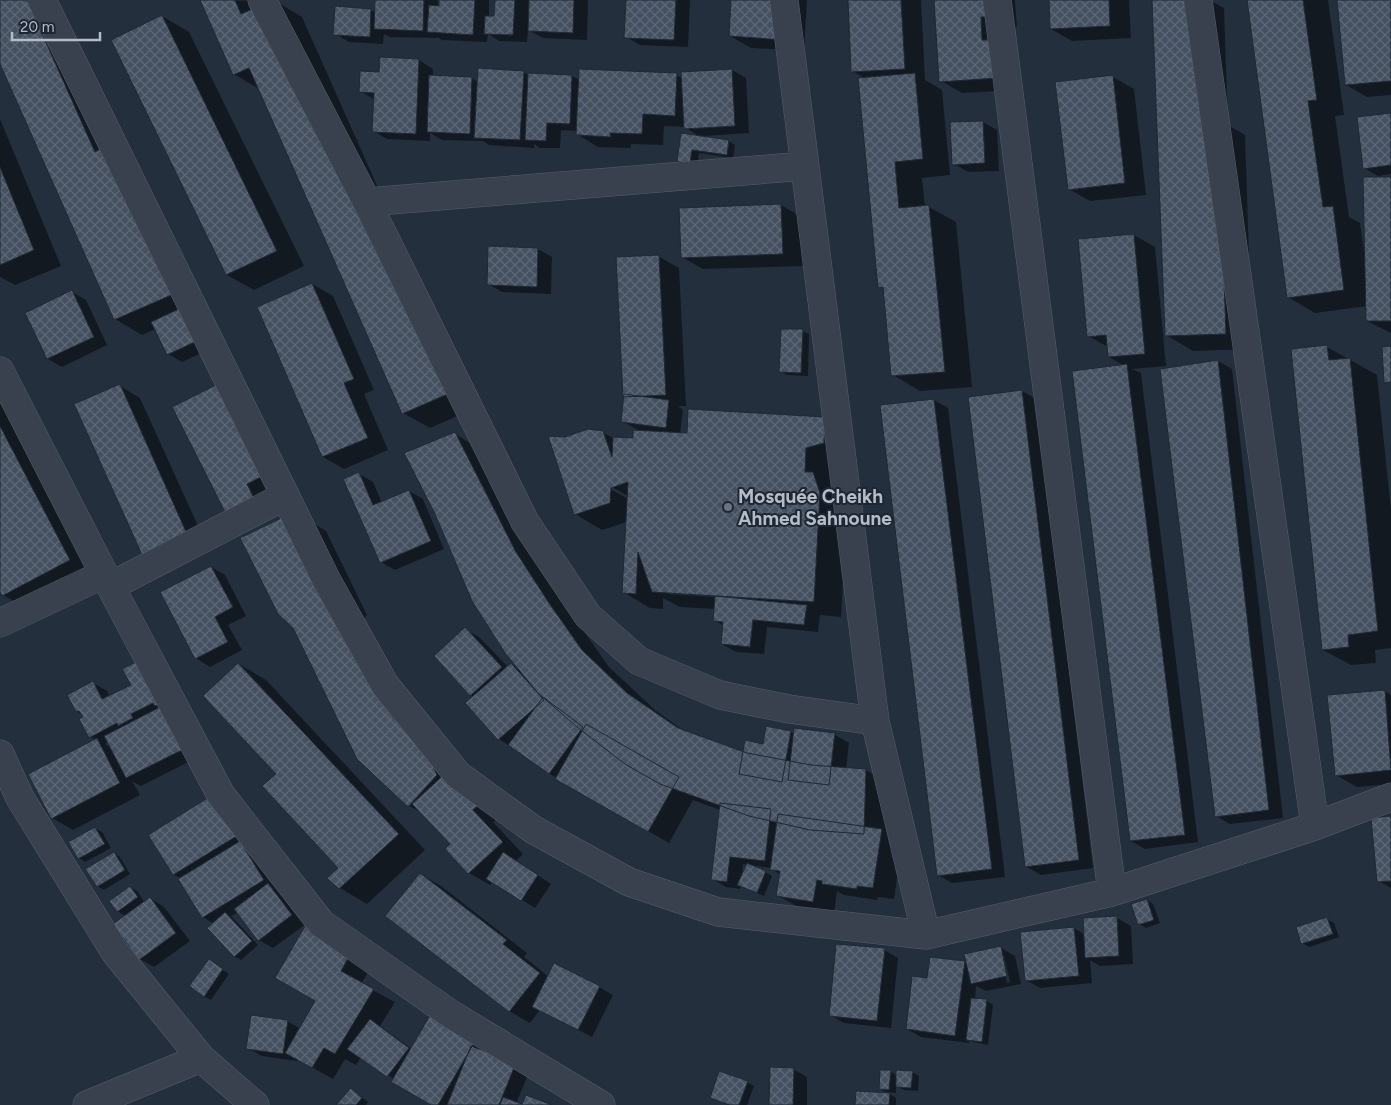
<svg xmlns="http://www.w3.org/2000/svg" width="1391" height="1105" font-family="Figtree,sans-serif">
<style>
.shadow{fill:#0007;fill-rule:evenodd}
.building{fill:url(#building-cross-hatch);stroke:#1f2834}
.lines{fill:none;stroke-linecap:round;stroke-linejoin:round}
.minor-casing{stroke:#565f6b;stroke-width:29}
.minor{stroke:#38414d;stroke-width:28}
.worship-dot{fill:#6b7280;stroke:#1d2632;stroke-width:2}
.labels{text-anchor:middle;stroke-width:4;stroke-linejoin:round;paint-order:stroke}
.poi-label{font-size:19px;font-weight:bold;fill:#b4bcc8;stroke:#1d2632;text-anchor:start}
</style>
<defs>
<pattern id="building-cross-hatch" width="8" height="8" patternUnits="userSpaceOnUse" patternTransform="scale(1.25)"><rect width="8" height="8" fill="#455161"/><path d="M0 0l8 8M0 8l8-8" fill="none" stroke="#5d6876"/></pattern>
</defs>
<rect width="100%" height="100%" fill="#242f3d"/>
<path class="shadow" d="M0 0H47L212 348 182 362 168 354 156 329 142 335 115 319 0 61Z
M201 0 275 1 302 17 476 408 430 428 403 413 259 89 234 74Z
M376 0H438V7H440L441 0H489V17H496L497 0H588L587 40 543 38 528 30 527 42 499 41 488 34 487 42 442 40 437 37 436 38 390 37 384 34 383 44 349 42 335 34 371 10 376 13Z
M627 0H690L688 47 640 45 626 37Z
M732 0H807L804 51 751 48 730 36Z
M849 0H921L925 80 942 90 950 175 922 178 925 207H929L956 222 972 387 920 391 893 375 885 290 879 287 866 79 852 71Z
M935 0H1015L1017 27 1001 28 1017 90 962 93 941 81Z
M1050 0H1129L1131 38 1072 41 1051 29Z
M1154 0H1209L1224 8 1228 125 1245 135 1252 349 1193 351 1166 335Z
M1248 0H1328L1344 115 1335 116 1349 217 1360 223 1364 252 1391 178V333L1367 321V306L1315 313 1288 297Z
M1338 0H1391V95L1367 97 1346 85Z
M162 16 189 32 304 266 254 290 227 275 113 40Z
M381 58 419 60 433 69V76L472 78 478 82 523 72 529 75 572 76 580 80 676 75 682 78V73L732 70 746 78 749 133 703 136 729 141 735 145 733 158 699 153 697 166 679 161 700 137 685 127 664 126 663 145 631 144V148L598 147 578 135V131L561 130 560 148H540L534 144V148L489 145 483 141 442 140 430 133V141L387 139 373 131 375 100 360 91 380 74Z
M1113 77 1134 89 1146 195 1090 201 1069 189Z
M1391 114V174L1378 176 1364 168Z
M0 119 61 266 15 285 0 277Z
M983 122 997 130 999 171 968 172 954 164Z
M781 205 802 217 804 266 703 269 682 257Z
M1134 235 1155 247 1166 366 1132 369 1141 373 1198 842 1145 849 1131 841 1124 366 1109 357 1108 347 1088 336Z
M538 249 552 257 551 294 502 292 488 284Z
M658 256 679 268 686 406H678L683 410 680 434 825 418 847 510 841 617 820 615 818 632 767 627 764 654 736 652 722 644 724 626 714 620 715 609 680 607 663 598V609L650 608 623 592 627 522 602 530 575 514 565 438 602 432 613 438 634 439 640 431 622 421ZM606 484 628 496V499L605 486ZM669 592 716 595V597L668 594Z
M312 284 333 296 374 390 364 394 388 450 344 469 323 457Z
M72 292 86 300 107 345 62 367 48 359 26 313Z
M802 331 809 334 808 376 787 375 781 372Z
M1327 347 1377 375 1391 510V648L1375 650 1376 663 1351 665 1323 650Z
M1218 361 1232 369 1283 818 1230 824 1216 816Z
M120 386 140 398 208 548 143 556Z
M0 391 97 576 30 610 3 595 0 589Z
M1022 391 1036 399 1093 868 1041 875 1027 867Z
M934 400 948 408 1005 877 952 883 938 875Z
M174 407 289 485 248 525Z
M455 434 482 450 576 620 609 667 655 710 687 733 744 753 790 732 795 734V730L835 735 849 743 846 769 866 770 893 786 902 843 894 899 878 897 877 900 844 895 837 891 834 913 798 907 777 895 780 875 771 868 751 865 772 876 764 896 741 886 740 889 726 887 712 879 720 810 693 800 669 843 556 778 499 739 474 697 471 695 465 629 479 637 508 667 511 664 519 669ZM743 864 747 865 742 875Z
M359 474 373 482 382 503 409 491 423 499 444 549 395 570 381 562Z
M296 513 326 531 367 615 355 629 421 735 501 816 493 822 523 854 516 861 551 884 535 908 493 882 490 885 469 873 452 844 424 814 409 806 358 758Z
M211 567 225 575 246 616 228 625 242 650 210 667 196 658 162 593Z
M239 664 266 680 425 850 367 904 340 888 329 878 340 868 278 774Z
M93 683 107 691 110 697 132 685 177 710 200 756 141 786 132 781 140 795 73 830 52 818 96 740 90 737 83 715 77 712ZM108 742 112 749 105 744Z
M1385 691 1391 695V784L1357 787 1336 775Z
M214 795 277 888 276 889 282 893 306 924 273 948 259 940 238 912 231 916 258 945 241 960 234 956 214 924 203 917 181 878 174 875 150 836Z
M1391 817V888L1379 881Z
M95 828 102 832 111 848 85 862 79 858Z
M114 853 120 857 130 874 104 890 97 886Z
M420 874 441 886 527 953 524 957 549 977 599 987 613 995 592 1037 540 1010 530 1023 509 1011Z
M130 887 137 891 145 903 150 898 164 907 190 941 154 967 140 959 126 916 117 911Z
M1147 900 1153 904 1160 923 1146 928 1139 924Z
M1117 918 1131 926 1133 964 1100 966 1090 960 1092 983 1040 988 1026 980 1074 928 1085 935Z
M1327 919 1334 923 1339 937 1309 947 1302 943Z
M309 921 376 959 361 984 395 1002 380 1026 412 1049 433 1014 529 1072 516 1104 520 1105H433L361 1057 356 1065 345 1059 333 1079 297 1059V1061L262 1056 248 1048 287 1021 301 1029 317 1001Z
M1001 948 1015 956 1021 984 986 991 976 986 975 999 987 1001 993 1005 988 1045 969 1041V1043L921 1037 907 1029 929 980 964 962 968 964ZM1002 956H1004L1010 982 1007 983Z
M884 950 898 958 891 1028 844 1023 830 1015Z
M215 965 229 974 211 1000 204 996Z
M793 1069 807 1077V1105H770Z
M890 1071 897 1076 912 1072 919 1076 918 1091 904 1090 896 1086V1093L887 1092 896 1098V1105H857L889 1094 880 1089Z
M747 1082 754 1086 747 1105H728L712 1098Z
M351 1090 368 1102 366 1105H338Z"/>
<path class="building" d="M0 0H27L95 152 104 147 176 293 114 320 0 64Z
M200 0H235L241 14 274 0 450 393 402 414 249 68 233 75Z
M375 0H424L423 31 374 29Z
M439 0H475L473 35 427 32 429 5 439 6Z
M495 0H515L513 35 484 34 485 16H494Z
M529 0H574L573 33 528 31Z
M626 0H676L674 40 624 38Z
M731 0H786L784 40 729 36Z
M848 0H901L905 69 851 72Z
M934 0H995L996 16 981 17 982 40H994L997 78 939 82Z
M1049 0H1109L1110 26 1050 29Z
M1152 0H1197L1218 118 1226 334 1165 336Z
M1247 0H1303L1317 100 1308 101 1323 207 1333 206 1344 290 1287 298Z
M1337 0H1391V81L1345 85Z
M335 6 371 9 370 37 333 35Z
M162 15 277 251 226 275 111 40Z
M380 57 419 59 416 134 372 132 374 93 359 92 360 71 379 72Z
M478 68 524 71 520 140 474 138Z
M579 69 677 73 675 116 643 114 642 134 610 133 611 137 576 135Z
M732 69 735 126 684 129 681 72Z
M528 73 572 75 570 124 547 123 546 141 525 140Z
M915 73 923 159 895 162 899 208 929 205 945 372 891 376 883 287 878 288 858 78Z
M429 75 472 77 470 134 427 132Z
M1113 75 1125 183 1068 190 1055 82Z
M1391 113V165L1363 169 1357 117Z
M983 121 985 163 952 165 950 122Z
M681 133 729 140 727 155 692 150 690 164 677 161Z
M0 167 34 250 0 265Z
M1363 177H1391V321H1366Z
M781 204 783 254 681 258 679 208Z
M1134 234 1145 354 1108 357 1106 335 1087 337 1078 239Z
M488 246 538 248 537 287 487 285Z
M659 255 666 395 623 397 616 257Z
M312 283 354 379 344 383 368 438 322 457 257 307Z
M72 290 94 337 47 359 25 313Z
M183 307 199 340 167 355 151 322Z
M781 329H803L801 373 779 372Z
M1327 345 1329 360 1350 358 1378 631 1348 635 1349 647 1322 650 1291 349Z
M1391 346V382L1384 383 1382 347Z
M1218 360 1269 810 1215 817 1160 369Z
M1127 364 1185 835 1130 841 1072 371Z
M222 382 269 473 247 484 255 500 226 514 172 407Z
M120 384 188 536 143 557 74 404Z
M1022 390 1079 860 1025 867 968 397Z
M624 394 669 400 666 428 621 422Z
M934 399 992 869 937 876 880 405Z
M688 409 825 417 824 443 806 448 805 472H813L820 493 814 602 652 592 638 552 636 594 622 593 628 482 611 488 610 503 574 515 548 436 565 437 588 429 603 431 612 457 613 437 633 438V430L687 433Z
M0 426 70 560 2 596 0 592Z
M455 432 516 552 549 603 582 650 627 693 678 728 747 753 811 765 866 769 864 834 810 830 749 816 660 784 625 764 577 727 538 693 505 653 472 601 435 514 404 453Z
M359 472 373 505 409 490 431 541 380 563 343 479Z
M296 511 341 599 328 612 353 635 393 718 414 738 421 752 431 761 437 775 408 807 357 759 293 628 278 614 240 538Z
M211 566 233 607 215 617 228 642 195 659 160 592Z
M715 596 807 605 804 625 753 620 750 647 721 644 723 622 713 621Z
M465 627 502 667 470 696 434 656Z
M142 659 164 702 155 706 153 703 131 714 133 718 118 726 117 723 89 738 79 719 83 717 79 711 76 712 67 695 93 681 102 699 131 685 122 669Z
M238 663 399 834 339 889 327 878 338 868 262 786 276 774 203 696Z
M511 663 544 700 498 740 465 703Z
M1385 690 1391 770 1335 776 1327 695Z
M543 697 583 727 549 774 508 745Z
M164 705 186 748 126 778 104 736Z
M586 724 679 777 648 832 555 779Z
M766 726 791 731 782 782 739 774 745 740 763 744Z
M794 728 835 733 829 785 788 780Z
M97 738 120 783 51 819 28 774Z
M449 770 481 803 473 810 503 842 468 874 445 849 450 844 412 804Z
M214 794 240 834 173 875 148 835Z
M720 803 771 809 765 861 730 857 727 882 711 880Z
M778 814 882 829 873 888 857 886V889L822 884V881L817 880 813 902 776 896 780 871 770 870Z
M1391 816V881L1377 882 1371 818Z
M95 827 105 844 78 859 68 842Z
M240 841 264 880 202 918 178 879Z
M114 852 125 870 97 887 85 869Z
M503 852 538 875 521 901 486 879Z
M747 863 766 871 757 893 737 885Z
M420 873 507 940 503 944 540 973 509 1012 385 916Z
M268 883 292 915 258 941 234 909Z
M130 886 138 897 117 912 109 901Z
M150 897 176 933 139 960 113 924Z
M1147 899 1154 920 1138 925 1131 904Z
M225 912 252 941 234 957 207 928Z
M1117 916 1119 956 1085 958 1083 918Z
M1327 917 1333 934 1301 944 1296 927Z
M309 919 355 946 341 971 374 989 335 1054 324 1048 312 1068 285 1053 315 1001 275 978Z
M1074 927 1079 976 1025 981 1020 932Z
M836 944 885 948 877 1021 829 1016Z
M1001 946 1007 976 971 984 964 954Z
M930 957 965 961 955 1036 906 1029 912 976 927 978Z
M209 959 223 969 204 997 189 986Z
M554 963 600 986 578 1030 532 1007Z
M971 998 987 999 982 1042 966 1040Z
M432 1012 477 1038 438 1105H431L391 1082Z
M251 1015 288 1020 283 1054 246 1049Z
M370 1019 409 1048 387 1077 347 1049Z
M471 1046 516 1063 499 1105H447Z
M770 1067 794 1068 793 1105H769Z
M880 1070H891L889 1090 879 1089Z
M896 1070 913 1071 911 1088 896 1087Z
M719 1071 748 1081 739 1105H730L710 1098Z
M351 1088 362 1098 356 1105H336Z
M856 1091 890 1093 889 1105H855Z
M526 1095 552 1105H500L503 1097 522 1104Z"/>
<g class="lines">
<defs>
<path id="minor" d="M42 0 326 579 385 685 458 775 534 830 629 882 718 912 926 935 1112 892 1315 826 1391 797
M262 0 367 202 525 522 588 616 639 661 720 695 789 709 875 721
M784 0 875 721 926 935
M997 0 1112 892
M1198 0 1315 826
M367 202 805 166
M0 371 104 574 221 795 321 923 452 1015 601 1105
M111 586 285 496
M0 623 104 574
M0 754 20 798 115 952 201 1058 255 1105
M87 1105 201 1058"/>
</defs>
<use href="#minor" class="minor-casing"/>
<use href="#minor" class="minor"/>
</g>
<circle class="worship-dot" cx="728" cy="507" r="5"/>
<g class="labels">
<g class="poi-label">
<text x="738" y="503">Mosquée Cheikh<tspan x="738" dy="22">Ahmed Sahnoune</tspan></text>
</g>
</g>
<path d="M12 32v8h88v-8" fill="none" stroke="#b4bcc8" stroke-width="2.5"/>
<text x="20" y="32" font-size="15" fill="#b4bcc8" stroke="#1d2632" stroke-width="4" paint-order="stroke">20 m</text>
</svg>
